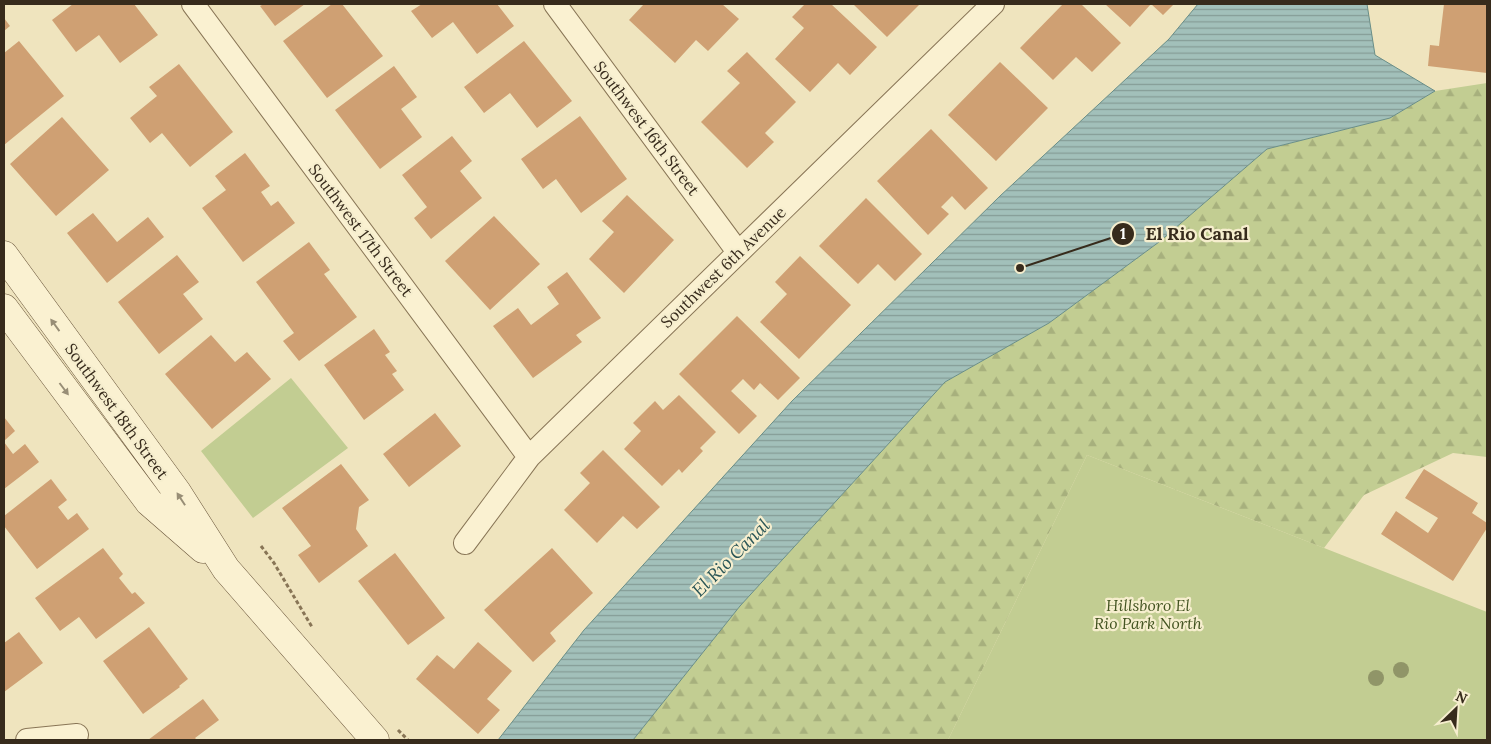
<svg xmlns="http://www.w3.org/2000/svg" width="1491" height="744" font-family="Lora,serif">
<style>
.green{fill:#c2cd92}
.forest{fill:url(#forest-firs)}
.water{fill:url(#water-rules);stroke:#698e88}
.building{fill:#cfa073}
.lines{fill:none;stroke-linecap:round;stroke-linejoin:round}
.minor-casing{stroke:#887556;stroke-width:24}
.secondary-casing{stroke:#69553a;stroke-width:29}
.path{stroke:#887556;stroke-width:3;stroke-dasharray:4 2.5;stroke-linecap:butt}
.minor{stroke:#faf1d1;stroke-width:22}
.secondary{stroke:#faf1d1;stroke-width:28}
.tree{fill:#909568}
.oneway{fill:#988e76}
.labels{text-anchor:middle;stroke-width:4.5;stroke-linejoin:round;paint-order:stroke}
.street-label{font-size:16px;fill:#372b1c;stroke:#f6eece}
.park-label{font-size:16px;font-style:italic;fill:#435421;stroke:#f6eece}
.water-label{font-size:18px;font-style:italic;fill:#2a5657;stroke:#f6eece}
.leader{fill:none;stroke:#372b1c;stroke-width:2}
.callout-dot{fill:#372b1c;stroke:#f6eece;stroke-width:2}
.mark-label{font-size:15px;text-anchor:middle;font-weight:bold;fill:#fff}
.callout-label{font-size:18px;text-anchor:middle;font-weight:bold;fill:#372b1c;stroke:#f6eece;stroke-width:4.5;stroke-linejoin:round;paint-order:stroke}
</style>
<defs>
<pattern id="forest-firs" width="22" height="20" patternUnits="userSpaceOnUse" patternTransform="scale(1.25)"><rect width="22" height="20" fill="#c2cd92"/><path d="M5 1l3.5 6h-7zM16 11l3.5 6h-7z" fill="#a7b07d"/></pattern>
<pattern id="water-rules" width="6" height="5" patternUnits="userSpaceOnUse" patternTransform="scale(1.25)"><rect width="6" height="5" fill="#a2c0ba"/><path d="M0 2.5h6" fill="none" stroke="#859c96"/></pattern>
</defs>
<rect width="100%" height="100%" fill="#efe4be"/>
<path class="green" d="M291 378 348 448 253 518 201 451Z
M1087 455 1487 612V740H948Z"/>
<path class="forest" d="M1487 83V457L1453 453 1364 495 1324 548 1087 455 948 740H633L740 606 945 382 1049 323 1159 242 1267 149 1390 118 1435 91Z"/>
<path class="water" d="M1198 4H1367L1375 55 1435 91 1390 118 1267 149 1159 242 1049 323 945 382 740 606 633 740H498L584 630 792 401 1000 196 1169 39Z"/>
<path class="building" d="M73 4H134L158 35 120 63 99 35 76 52 52 20Z
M264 4H305L275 26 260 6Z
M332 4H342L383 56 327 98 283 41Z
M422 4H497L514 26 477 54 453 22 432 38 411 11Z
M644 4H722L739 19 708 51 696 40 675 63 629 20Z
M805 4H831L877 47 850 75 838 63 810 92 775 59 804 28 792 17Z
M853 4H920L887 37Z
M1063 4H1081L1121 43 1092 72 1076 57 1053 80 1020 48Z
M1105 4H1174L1163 15 1151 4 1130 27Z
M1444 4H1487L1486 43H1487V73L1428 66 1430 45 1439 46Z
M4 18 10 26 4 31Z
M19 41 64 96 4 145V53Z
M524 41 572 101 537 128 510 93 484 113 464 87Z
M747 52 796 102 765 133 774 142 747 168 701 122 740 83 727 71Z
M1000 62 1048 108 996 161 948 115Z
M179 64 233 132 190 167 162 133 150 143 130 118 157 96 149 87Z
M394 66 417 97 401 109 422 137 380 169 335 110Z
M580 116 627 179 581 213 556 179 543 189 521 159Z
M62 117 109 170 56 216 10 164Z
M931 129 988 188 965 210 952 196 941 207 949 214 928 235 877 181Z
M452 136 472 161 460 171 482 198 431 239 414 218 427 207 402 175Z
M245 153 270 186 261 192 271 206 278 201 295 223 243 262 202 208 226 190 215 176Z
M627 195 674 240 624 293 589 259 614 232 602 221Z
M866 198 922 254 895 281 878 264 858 284 819 246Z
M93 213 117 242 148 217 164 237 107 283 67 233Z
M494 216 540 264 490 310 445 261Z
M309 242 330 270 324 274 357 317 299 361 283 341 294 333 256 282Z
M177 255 199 282 183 294 203 319 159 354 118 302Z
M800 256 851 305 799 359 760 322 787 294 775 282Z
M567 272 601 318 576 335 582 342 533 378 493 326 518 308 531 325 559 304 547 287Z
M737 316 800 378 778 400 760 383 754 390 743 379 731 391 757 416 739 434 679 374Z
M374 329 390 352 385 355 397 371 392 374 404 390 364 420 324 365Z
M211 335 235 362 247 352 271 379 212 429 165 374Z
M679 395 716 432 700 448 703 451 682 473 679 469 662 486 624 449 641 431 633 423 655 401 663 410Z
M435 413 461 446 409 487 383 454Z
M4 417 15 431 4 441Z
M4 442 13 454 25 444 39 462 4 489Z
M603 450 660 507 637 529 623 516 597 543 564 510 590 483 580 473Z
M341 464 369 500 359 507 356 529 368 546 319 583 298 555 311 546 282 508Z
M1424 469 1478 503 1472 513 1487 523V528L1453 581 1381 534 1396 511 1428 533 1438 518 1405 498Z
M51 479 67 500 58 507 68 520 77 513 89 529 37 569 4 526V516Z
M103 548 123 574 119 578 132 594 135 592 145 603 96 639 79 617 60 631 35 598Z
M552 548 593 593 550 633 556 641 533 662 484 610Z
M395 553 445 618 408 645 358 581Z
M149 627 188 679 179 686 180 687 143 714 103 661Z
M19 632 43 663 4 692V643Z
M478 642 512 671 487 699 500 710 478 734 416 679 437 655 454 669Z
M203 699 219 720 195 738 197 740H148Z"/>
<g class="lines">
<defs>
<path id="minor" d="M193 4 529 457
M555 4 738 252
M465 543 529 457 993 4
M27 740 77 735"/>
<path id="secondary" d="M4 255 177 492 226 569 375 740
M4 308 149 502 203 549"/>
</defs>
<use href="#minor" class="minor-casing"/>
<use href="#secondary" class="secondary-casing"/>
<path class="path" d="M261 546 274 563 312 627
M398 730 408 740"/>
<use href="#minor" class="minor"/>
<use href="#secondary" class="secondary"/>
</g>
<g class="tree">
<circle cx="1401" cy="670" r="8"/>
<circle cx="1376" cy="678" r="8"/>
</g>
<defs><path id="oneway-solid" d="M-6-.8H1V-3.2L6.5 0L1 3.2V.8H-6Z" transform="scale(1.25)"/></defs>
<g class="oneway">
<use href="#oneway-solid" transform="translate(55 325) rotate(-126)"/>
<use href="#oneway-solid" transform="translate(64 389) rotate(53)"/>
<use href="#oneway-solid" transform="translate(181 499) rotate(-123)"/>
</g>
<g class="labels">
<g class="street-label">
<text transform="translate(647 128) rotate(53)" y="6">Southwest 16th Street</text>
<text transform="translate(361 230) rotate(53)" y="6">Southwest 17th Street</text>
<text transform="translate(723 267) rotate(-44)" y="6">Southwest 6th Avenue</text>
<text transform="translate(117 411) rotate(54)" y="6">Southwest 18th Street</text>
</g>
<g class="park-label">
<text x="1148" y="611">Hillsboro El<tspan x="1148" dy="18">Rio Park North</tspan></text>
</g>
<g class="water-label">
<text transform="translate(731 558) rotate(-45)" y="6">El Rio Canal</text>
</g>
</g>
<path class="leader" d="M1020 268L1123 234"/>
<g class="callout-dot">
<circle cx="1020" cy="268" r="5"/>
<circle cx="1123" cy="234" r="12"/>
</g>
<g class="mark-label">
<text x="1123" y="239">1</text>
</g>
<g class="callout-label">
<text x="1197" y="240">El Rio Canal</text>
</g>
<rect width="1491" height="744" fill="none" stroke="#372b1c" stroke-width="10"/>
<g transform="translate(1456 709) rotate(25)" stroke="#f6eece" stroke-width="4" paint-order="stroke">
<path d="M0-4L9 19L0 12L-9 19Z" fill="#372b1c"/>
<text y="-8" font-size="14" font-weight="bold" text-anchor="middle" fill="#372b1c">N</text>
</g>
</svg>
